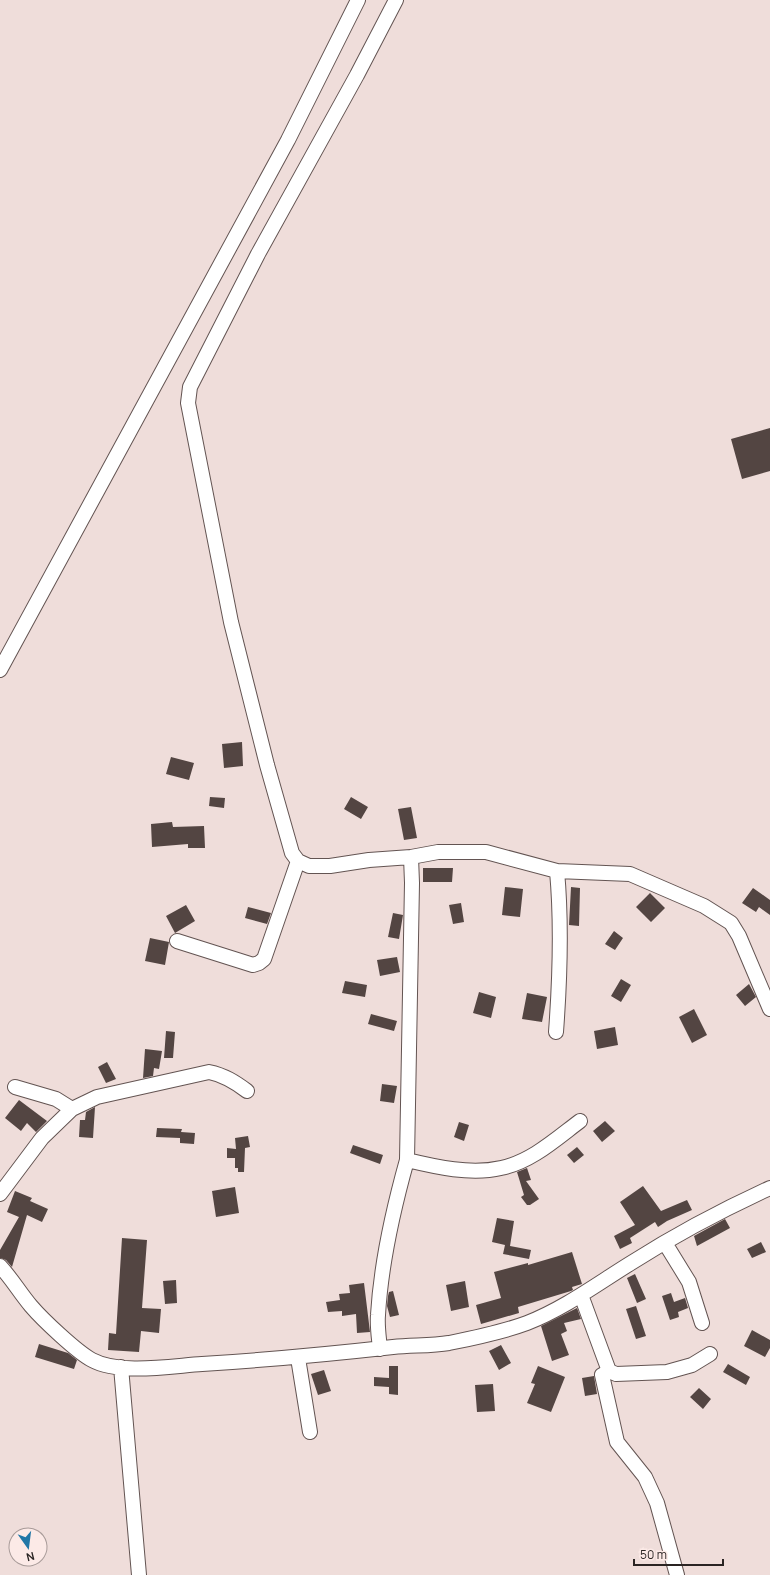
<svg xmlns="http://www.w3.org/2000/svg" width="770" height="1575" font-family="Manrope,sans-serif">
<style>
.building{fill:#534542}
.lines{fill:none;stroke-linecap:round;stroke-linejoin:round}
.minor-casing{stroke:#635452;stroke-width:16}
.minor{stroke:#fff;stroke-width:14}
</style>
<rect width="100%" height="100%" fill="#efddda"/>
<path class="building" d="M770 428V471L742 479 731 439Z
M242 742 243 766 224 768 222 744Z
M171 757 194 763 189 780 166 774Z
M210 797 225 798 224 808 209 806Z
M351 797 368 807 361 819 344 809Z
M411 807 417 838 404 840 398 809Z
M172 822 173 827 204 826 205 848H188V844L152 847 151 824Z
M423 868H453L452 882H423Z
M505 887 523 889 520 917 502 915Z
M571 887 580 888 579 926 569 925Z
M753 888 770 900V915L759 907 756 912 742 903Z
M650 893 665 908 651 922 636 907Z
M461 903 464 922 453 924 449 905Z
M186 905 195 921 175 933 166 916Z
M248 907 271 913 267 924 245 918Z
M393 913 403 915 399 939 388 937Z
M614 931 623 938 615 950 605 944Z
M150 938 169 942 165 965 145 961Z
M397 957 400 972 380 976 377 960Z
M621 979 631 985 621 1002 611 996Z
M345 981 367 985 365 997 342 993Z
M749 984 756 997 745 1006 736 995Z
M479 992 496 997 491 1018 473 1013Z
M527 993 547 997 542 1022 522 1019Z
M694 1009 707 1035 692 1043 679 1017Z
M371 1014 397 1021 394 1031 368 1024Z
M615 1027 618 1045 597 1049 594 1031Z
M166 1031 175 1032 173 1058H164Z
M145 1049 162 1051 159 1069 154 1068 153 1076 143 1078Z
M107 1062 116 1079 106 1083 98 1067Z
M382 1084 397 1086 394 1103 380 1101Z
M19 1100 47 1121 36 1132 27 1123 21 1131 5 1118Z
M95 1107 93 1138 79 1137 80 1120H85L86 1112Z
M605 1121 615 1131 602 1142 593 1131Z
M459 1122 469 1125 464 1141 454 1137Z
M157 1128 182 1129 181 1132 195 1133 194 1144 180 1143V1138L156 1137Z
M248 1136 250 1147 245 1148 244 1172H238V1168H235V1158H227V1148L236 1149 235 1138Z
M353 1145 383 1155 380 1164 350 1153Z
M577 1147 584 1155 574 1163 567 1155Z
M527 1168 531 1180 526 1181 539 1199 530 1205H527L521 1197 524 1195 517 1172Z
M643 1186 661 1211 687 1200 692 1210 667 1221 658 1227 655 1222 630 1238 632 1243 620 1249 614 1236 635 1225 620 1202Z
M235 1187 239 1213 216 1217 212 1191Z
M15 1191 32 1198 30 1201 48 1209 42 1222 27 1215 12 1267 6 1260 0 1258V1250L19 1217 7 1212Z
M497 1218 514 1221 510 1246 531 1250 529 1259 503 1254 505 1245 492 1242Z
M725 1219 730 1228 697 1246 694 1236Z
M122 1238 147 1240 142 1308 161 1309 159 1333 141 1331 139 1352 108 1350 109 1333 116 1334Z
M761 1242 766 1252 752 1258 747 1249Z
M572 1252 582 1284 572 1287 573 1290 571 1291 518 1307 519 1313 481 1324 476 1305 501 1298 494 1272 528 1263V1265Z
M635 1274 646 1299 637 1303 627 1278Z
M176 1280 177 1303 165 1304 163 1281Z
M465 1281 469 1307 451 1311 446 1285Z
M364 1283 370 1332 357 1333 356 1314 342 1316V1311L328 1312 326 1302 340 1300 339 1294 350 1293 349 1285Z
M393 1291 399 1315 390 1317 387 1306 388 1296 389 1292Z
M671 1293 674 1302 685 1298 688 1308 678 1312 679 1317 670 1320 662 1296Z
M636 1306 646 1336 636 1339 626 1309Z
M577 1308 581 1319 564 1323 567 1331 561 1334 569 1355 552 1361 541 1326Z
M752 1330 770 1340V1348L765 1357 744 1346Z
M39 1344 68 1353 77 1360 74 1369 35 1357Z
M501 1345 511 1363 499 1370 489 1351Z
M728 1364 750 1377 746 1385 723 1372Z
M389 1366H398V1395L389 1394V1387L374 1386V1377L389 1378Z
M538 1366 565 1377 551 1412 527 1403 535 1384 531 1383Z
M324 1370 331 1391 318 1395 311 1374Z
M594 1376 597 1394 585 1396 582 1378Z
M493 1384 495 1411 477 1412 475 1385Z
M699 1388 711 1399 703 1409 690 1397Z"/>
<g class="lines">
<defs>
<path id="minor" d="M396 0 357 75 258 254 190 387 188 403 231 622 267 765 292 853 298 861 309 866H330L369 860 411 857 438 852H486L557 871 630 874 704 906 731 923 739 936 770 1009
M0 670 288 140 358 0
M177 941 253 965 259 963 264 959 298 861
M556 1032C560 978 562 925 557 871
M15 1087 56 1099 72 1109
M407 1160C436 1167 471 1175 501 1168 531 1162 556 1139 580 1121
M0 1194 42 1138 72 1109 97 1097 209 1072C224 1075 235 1082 247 1091
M665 1243 689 1282 702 1323
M0 1266C12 1279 20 1293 31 1306 43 1320 77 1352 92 1360 120 1375 171 1366 202 1364 266 1360 330 1354 393 1347 412 1345 431 1346 449 1343 474 1338 503 1332 527 1323 565 1308 597 1284 631 1263 675 1235 722 1210 770 1188
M581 1295 609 1371 616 1374 667 1372 692 1365 710 1354
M380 1349C379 1338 377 1326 378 1315 381 1263 393 1210 407 1160L412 883 411 857
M298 1358 310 1432
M121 1367 139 1575
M609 1371 602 1375 617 1442 645 1477 657 1503 677 1575"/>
</defs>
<use href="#minor" class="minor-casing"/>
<use href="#minor" class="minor"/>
</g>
<g transform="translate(28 1547) rotate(166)"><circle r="19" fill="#fceae7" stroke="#a89b99"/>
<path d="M0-3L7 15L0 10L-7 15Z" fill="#2177a7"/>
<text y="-6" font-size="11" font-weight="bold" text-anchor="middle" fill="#2a2423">N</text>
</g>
<path d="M634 1559v6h89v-6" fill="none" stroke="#2a2423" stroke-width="2"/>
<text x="640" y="1559" font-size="12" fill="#2a2423" stroke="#fceae7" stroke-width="3" paint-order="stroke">50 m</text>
</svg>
